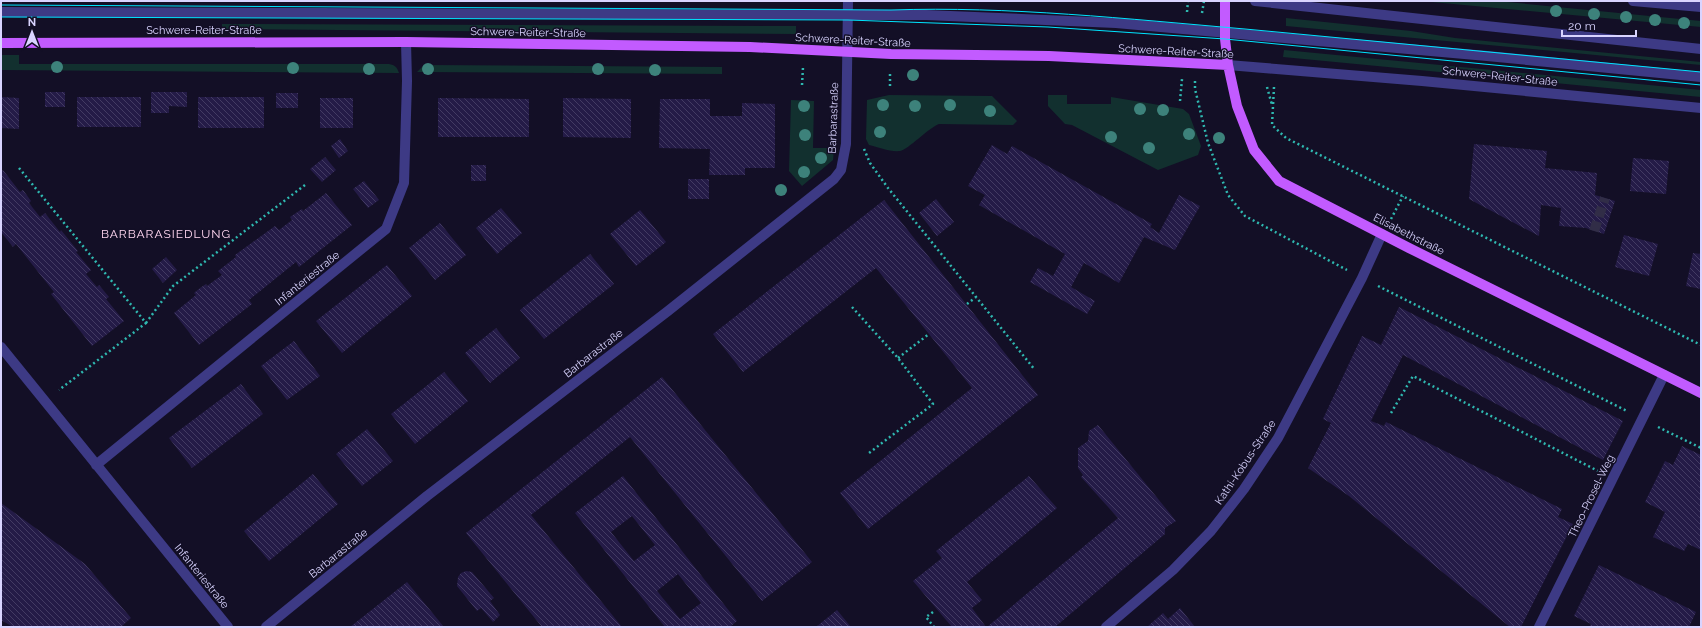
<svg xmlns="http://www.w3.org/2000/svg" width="1702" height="628" font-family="Raleway,sans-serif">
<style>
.grass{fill:#12302f}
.building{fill:url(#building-back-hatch);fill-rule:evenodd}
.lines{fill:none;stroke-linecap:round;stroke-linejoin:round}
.minor-tunnel{stroke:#312d47;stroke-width:10;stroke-dasharray:10 5;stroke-linecap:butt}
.path{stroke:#2fb8b0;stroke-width:2.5;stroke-dasharray:2 3;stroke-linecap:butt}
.minor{stroke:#3d3a85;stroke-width:10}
.major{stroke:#c25bff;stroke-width:10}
.tram{stroke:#00e5ff;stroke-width:1}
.tree{fill:#3d827b}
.labels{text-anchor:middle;stroke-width:3;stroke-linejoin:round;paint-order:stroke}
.street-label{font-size:11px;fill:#d9d4ff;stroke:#130f26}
.neighbourhood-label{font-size:12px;letter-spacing:1px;fill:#ffd6f0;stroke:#130f26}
</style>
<defs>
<pattern id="building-back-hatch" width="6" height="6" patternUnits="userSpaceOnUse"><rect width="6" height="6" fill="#241b47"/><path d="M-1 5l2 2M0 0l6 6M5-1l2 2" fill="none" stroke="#433b63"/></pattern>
</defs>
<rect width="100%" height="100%" fill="#130f26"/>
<path class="grass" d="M1421 1H1497L1701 21V27Z
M1286 18 1411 31 1455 38 1701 62V65L1286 26Z
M222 24 796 26V34L222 29Z
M1284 50 1701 90V97L1283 57Z
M1 55H19V64H389C395 65 397 67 399 73L1 70Z
M424 65 722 67V74L417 72Z
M889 95 992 96 1017 121 1013 125 939 124C927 129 909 149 900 151 890 152 878 147 869 145L866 139 867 100Z
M1048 95H1067V104H1111V97L1183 109 1189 114 1201 146 1198 155 1158 170 1072 125 1065 124 1048 106Z
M791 100 814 101 813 148H834L833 160 802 186 789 171Z"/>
<path class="building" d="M45 92H65V107H45Z
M151 92H187V107L169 106V113H151Z
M276 93H298V108H276Z
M1 97 19 98V129L1 128Z
M77 97H141V127H77Z
M198 97H264V128H198Z
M320 98H353V128H320Z
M438 98 529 99V137H438Z
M563 98 631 99V138L563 137Z
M660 99H710V116H742V103L775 104V168H745V175H709L710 149 659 148Z
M340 139 348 151 339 158 331 146Z
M1474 144 1547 151 1545 168 1597 173 1595 195 1615 201 1604 234 1586 228 1559 226 1561 208 1541 205 1539 236 1469 199Z
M992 145 1007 154 1012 146 1152 224 1150 227 1159 233 1179 195 1200 206 1175 250 1144 237 1119 283 1084 263 1071 287 1095 301 1087 314 1030 282 1038 268 1053 276 1065 254 979 205 985 195 968 186Z
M325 157 336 170 322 182 310 169Z
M1633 158 1669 161 1666 194 1630 191Z
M471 165H486V181H471Z
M3 170 20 192 23 190 31 201 29 203 40 217 45 213 60 232 61 230 69 240 78 251 76 252 91 270 86 274 97 287 99 285 109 297 106 299 124 321 92 346 51 294 54 292 16 244 13 247 1 232V172Z
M688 179H709V199H688Z
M364 181 379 200 368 208 353 189Z
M326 193 352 225 299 267 296 262 249 300 252 304 199 345 174 313 196 295 194 293 200 288 206 284 207 286 222 275 218 271 236 257 235 255 275 226 279 230 292 220 290 217 302 209 303 211Z
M936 199 954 222 937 236 919 213Z
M884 200 1038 395 868 529 840 493 972 388 929 334 876 268 743 372 713 334Z
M501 208 522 233 497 254 476 228Z
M640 210 666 242 636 266 610 234Z
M440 223 466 255 435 280 409 248Z
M1624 235 1658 244 1649 276 1615 267Z
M1693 253 1701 254V289L1686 286Z
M590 254 614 284 544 339 520 310Z
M166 257 177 270 163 283 152 269Z
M387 265 412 296 342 353 316 321Z
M1399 307 1623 421 1603 460 1403 355 1371 421 1384 426 1386 422 1562 509 1558 517 1573 524 1521 627H1510L1349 496 1308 468 1331 423 1323 419 1362 336 1381 345Z
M496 328 520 358 490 383 465 353Z
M294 341 320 376 287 400 261 366Z
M444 372 468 401 415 444 391 414Z
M662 377 812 562 762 601 630 437 531 515 622 627H542L466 533Z
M241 384 263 414 192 468 169 438Z
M1098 425 1176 521 1165 528V534L1055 627H987L1118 518 1081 477 1083 475 1078 468V448L1088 441 1089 431Z
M367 429 393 461 362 486 336 454Z
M1682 446 1701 455V550L1688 544 1684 551 1653 537 1665 512 1645 502 1665 461 1673 465Z
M313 474 338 504 269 561 244 531Z
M623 476 737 621 730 627H665L575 513ZM632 516 655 545 634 561 611 532ZM678 574 701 603 680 619 657 591Z
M1029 476 1057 508 967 582 982 600 972 608 986 627H952L913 581 942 558 936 551Z
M1 503 85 564 131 618 121 627H13L1 620Z
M1599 565 1696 612 1689 627H1589L1591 624 1574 616Z
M466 571 472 572 494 598 490 601 500 615 493 622 481 608 477 611 457 586 458 577 461 573Z
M407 582 444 627H350Z
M1180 608 1195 627H1147L1163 613 1168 619Z
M837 610 851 627H816Z"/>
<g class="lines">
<path class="minor-tunnel" d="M1594 231 1605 198"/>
<path class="path" d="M1187 12 1188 1
M1202 13 1204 1
M1195 81V89L1208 143 1228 195 1245 216 1347 270
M802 85 803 67
M890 86V71
M1267 87 1272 105
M1274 87 1272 125 1286 138 1701 345
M1180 101 1182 79
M864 149 870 163 888 188 1035 370
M19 168 146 323 59 390
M1391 219 1403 196
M1378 286 1627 411
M967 304 976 297
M852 307 898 358 933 404 869 453
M146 323 173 286 305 185
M898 358 929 334
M1391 413 1413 376 1598 471
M1658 427 1701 448
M933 612 926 617 934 627"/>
<path class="minor" d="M1255 1 1701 49
M1633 1 1701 7
M1 12 926 15 1116 23 1487 56 1701 77
M1228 65 1422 81 1701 108
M1 347 228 627
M96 465 386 229 404 183 407 81 406 42
M266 627 427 496 668 311 834 179 841 170 846 144 848 1
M1106 627 1173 570 1211 531 1244 489 1278 438 1362 278 1382 234
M1539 627 1664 375"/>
<path class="major" d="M1225 1V39L1228 65 1237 106 1254 150 1279 181 1409 248 1701 393
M1 43 406 42 750 47 891 54 1049 56 1228 65"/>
<path class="tram" d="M1 5 891 10C1009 6 1128 19 1245 29 1397 43 1549 58 1701 72
M1 17 848 20 1048 27 1225 39 1701 85"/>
</g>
<g class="tree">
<circle cx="1556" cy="11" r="6"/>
<circle cx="1594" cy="14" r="6"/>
<circle cx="1626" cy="17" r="6"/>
<circle cx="1655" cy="20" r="6"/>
<circle cx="1684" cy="23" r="6"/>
<circle cx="57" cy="67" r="6"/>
<circle cx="293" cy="68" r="6"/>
<circle cx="369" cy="69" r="6"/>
<circle cx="428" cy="69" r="6"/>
<circle cx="598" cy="69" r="6"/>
<circle cx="655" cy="70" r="6"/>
<circle cx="913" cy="75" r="6"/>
<circle cx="883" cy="105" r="6"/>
<circle cx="950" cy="105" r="6"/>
<circle cx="804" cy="106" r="6"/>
<circle cx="915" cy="106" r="6"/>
<circle cx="1140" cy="109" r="6"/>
<circle cx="1163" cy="110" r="6"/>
<circle cx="990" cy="111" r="6"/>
<circle cx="880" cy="132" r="6"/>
<circle cx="1189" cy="134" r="6"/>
<circle cx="805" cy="135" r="6"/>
<circle cx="1111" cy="137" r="6"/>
<circle cx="1219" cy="138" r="6"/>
<circle cx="1149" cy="148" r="6"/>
<circle cx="821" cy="158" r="6"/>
<circle cx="804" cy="172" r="6"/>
<circle cx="781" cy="190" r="6"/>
</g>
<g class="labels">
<g class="street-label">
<text x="204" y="34">Schwere-Reiter-Straße</text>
<text transform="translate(528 32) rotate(1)" y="4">Schwere-Reiter-Straße</text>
<text transform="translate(853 40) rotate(3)" y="4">Schwere-Reiter-Straße</text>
<text transform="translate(1176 51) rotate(3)" y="4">Schwere-Reiter-Straße</text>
<text transform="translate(1500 76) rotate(6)" y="4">Schwere-Reiter-Straße</text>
<text transform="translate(833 118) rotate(-88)" y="4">Barbarastraße</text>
<text transform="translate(1409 234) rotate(27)" y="4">Elisabethstraße</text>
<text transform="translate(307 278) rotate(-39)" y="4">Infanteriestraße</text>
<text transform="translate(593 353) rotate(-38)" y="4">Barbarastraße</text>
<text transform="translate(1245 462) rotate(-56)" y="4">Kathi-Kobus-Straße</text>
<text transform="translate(1591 496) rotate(-64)" y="4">Theo-Prosel-Weg</text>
<text transform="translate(338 553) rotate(-39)" y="4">Barbarastraße</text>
<text transform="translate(202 576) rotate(51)" y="4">Infanteriestraße</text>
</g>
<g class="neighbourhood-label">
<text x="166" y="238">BARBARASIEDLUNG</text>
</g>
</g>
<rect width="1702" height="628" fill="none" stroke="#d9d4ff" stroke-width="4"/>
<g transform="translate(32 32)" stroke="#130f26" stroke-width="3" paint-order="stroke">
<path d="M0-3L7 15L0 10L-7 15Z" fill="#d9d4ff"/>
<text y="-6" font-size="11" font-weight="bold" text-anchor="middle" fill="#d9d4ff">N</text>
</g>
<path d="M1562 30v6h74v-6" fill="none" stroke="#d9d4ff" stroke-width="2"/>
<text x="1568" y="30" font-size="12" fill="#d9d4ff" stroke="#130f26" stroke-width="3" paint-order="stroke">20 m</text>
</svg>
